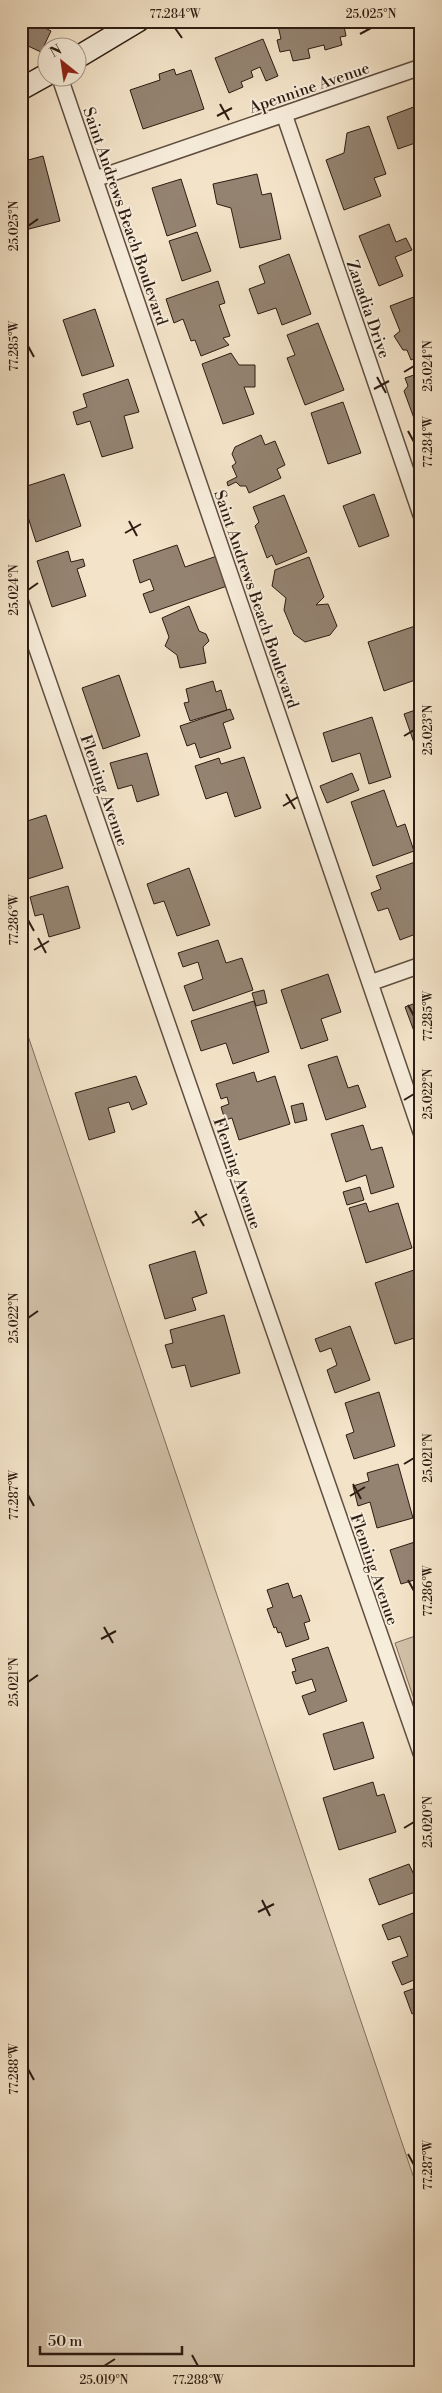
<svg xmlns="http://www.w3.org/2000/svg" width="442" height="2393" font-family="'Libre Bodoni',serif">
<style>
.green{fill:#d2c1a9;stroke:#806e5e}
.building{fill:#948371;stroke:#2e1c12}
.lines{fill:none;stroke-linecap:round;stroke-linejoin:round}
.minor-casing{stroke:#5f4e40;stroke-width:18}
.secondary-casing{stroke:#2e1c12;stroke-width:24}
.minor{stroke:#f7eddb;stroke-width:15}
.secondary{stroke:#f7eddb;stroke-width:21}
.ticks{fill:none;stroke:#2e1c12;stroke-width:2}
.labels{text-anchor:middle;stroke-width:4;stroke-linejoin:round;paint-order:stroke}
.street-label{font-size:16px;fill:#2e1c12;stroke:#f7eddb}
.neatline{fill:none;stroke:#2e1c12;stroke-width:2}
.ticks-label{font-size:12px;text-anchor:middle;fill:#2e1c12}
</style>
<rect width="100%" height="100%" fill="#f3e3c8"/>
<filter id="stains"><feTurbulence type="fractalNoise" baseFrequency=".004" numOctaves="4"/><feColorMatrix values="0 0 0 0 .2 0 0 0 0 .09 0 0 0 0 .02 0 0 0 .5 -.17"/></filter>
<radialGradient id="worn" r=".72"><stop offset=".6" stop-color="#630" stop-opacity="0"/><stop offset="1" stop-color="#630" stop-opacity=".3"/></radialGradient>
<path class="green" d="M21 1015 421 2199V2372H21Z
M421 1634V1720L395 1643Z"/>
<path class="building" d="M21 21H32L51 31 41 52 28 46 25 52 21 51Z
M277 21H333L334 23 343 21 346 36 340 37 342 45 325 50 324 45 308 49 310 58 293 61 290 50 280 52 277 40 281 39Z
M263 39 278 76 266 81 260 67 251 71 253 77 241 82 243 87 229 93 215 58Z
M174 69 176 75 191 70 204 109 143 129 130 90 160 80 159 74Z
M419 105 421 141 398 149 387 117Z
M369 126 386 174 374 178 381 196 344 210 326 160 344 153 347 133Z
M43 156 60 221 29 229 21 203V162Z
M257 174 262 195 271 193 281 239 240 248 231 208 217 204 213 184Z
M181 179 196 226 167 236 152 188Z
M389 224 396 242 406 238 412 250 395 257 403 276 379 286 359 236Z
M197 232 211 271 182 281 169 241Z
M289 254 311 314 282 325 276 308 258 314 249 289 265 283 259 266Z
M218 281 225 303 219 305 230 336 223 338 229 345 201 356 195 340 191 341 183 319 174 323 166 299Z
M419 295 421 301V356L411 360 407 350H403L394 336 400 331 390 306Z
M95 309 114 366 82 376 63 320Z
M318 323 344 390 305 405 287 358 295 355 287 335Z
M231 353 239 365H255V387H244L254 414 223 424 202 364Z
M420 373 421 418 415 421 404 391 408 386 405 378Z
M128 379 139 412 124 416 133 448 102 457 90 421 77 425 73 412 87 407 83 394Z
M343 402 361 453 328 464 311 413Z
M261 435 265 445 275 441 285 465 277 469 281 478 249 493 246 486H240L236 482 228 486 227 482 237 477 232 466 236 463 232 454 235 447Z
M64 474 81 526 36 542 27 514 21 516V488Z
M374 494 389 536 359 547 343 506Z
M284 495 307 552 276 565 272 555 267 558 255 526 259 522 253 507Z
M177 545 185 567 217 556 227 586 150 613 143 594 154 590 150 579 140 583 133 560Z
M68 551 71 562 83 559 85 566 77 569 86 596 52 607 37 561Z
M309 557 324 597 316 605 328 604 337 626 330 635 305 642 294 634 284 610 286 598 272 586 275 570Z
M189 606 199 631 206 634 209 641 203 647 206 663 180 668 177 655 165 646 169 637 162 618Z
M418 625 421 634V678L384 691 368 642Z
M119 675 140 736 103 749 82 688Z
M213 681 216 692 221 690 227 710 190 721 184 703 189 702 186 689Z
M421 708V763L404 714Z
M230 709 234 719 223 723 231 748 200 758 195 743 187 746 180 726Z
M372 717 391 777 369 784 360 753 332 762 323 733Z
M147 753 159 795 137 802 132 785 118 789 110 763Z
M244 757 261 808 235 817 227 792 206 799 195 766 219 758 221 764Z
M352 773 359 790 327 803 320 786Z
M384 790 397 827 405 824 414 851 373 866 351 802Z
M46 815 63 868 21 881V823Z
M415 862 421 876V932L400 940 388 908 378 911 371 893 381 889 376 876Z
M189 868 210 925 177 936 164 901 154 904 147 884Z
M68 886 80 928 49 937 43 914 35 916 30 897Z
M218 940 226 963 242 958 253 990 193 1011 184 986 203 979 198 962 183 967 178 953Z
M328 974 341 1012 321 1019 328 1040 301 1049 281 990Z
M264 990 267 1003 256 1006 252 993Z
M254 1001 269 1052 233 1064 226 1043 201 1051 191 1021Z
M421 1001V1050L405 1007Z
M337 1056 348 1088 358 1085 366 1107 326 1120 308 1065Z
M254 1072 257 1082 275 1076 290 1124 239 1140 232 1118 225 1120 221 1107 229 1104 227 1097 221 1099 216 1084Z
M136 1076 147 1104 132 1110 129 1102 108 1108 115 1132 89 1140 75 1093Z
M303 1103 307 1120 295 1123 291 1106Z
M363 1125 371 1150 382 1147 394 1187 371 1194 366 1175 346 1182 331 1134Z
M360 1187 364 1200 347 1205 343 1192Z
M366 1203 369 1212 398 1203 412 1248 366 1263 349 1208Z
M195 1251 207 1293 192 1298 196 1310 165 1319 149 1265Z
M420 1268 421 1336 395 1344 375 1283Z
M224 1315 240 1373 191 1387 185 1365 172 1368 165 1345 173 1343 170 1330Z
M350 1326 370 1380 335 1393 327 1370 337 1365 331 1348 320 1352 315 1339Z
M379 1392 395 1446 354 1459 346 1435 354 1432 345 1403Z
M398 1464 413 1518 377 1528 370 1502 358 1506 353 1486 369 1481 367 1473Z
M421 1540V1578L401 1584 390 1550Z
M288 1583 293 1598 301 1595 310 1621 304 1623 309 1639 286 1647 281 1632 278 1633 276 1627 274 1628 267 1609 273 1607 267 1590Z
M328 1647 347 1701 309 1715 302 1696 316 1691 312 1679 296 1684 292 1672 296 1671 292 1659Z
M363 1722 374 1758 334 1770 323 1734Z
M373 1782 377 1796 384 1794 396 1832 339 1850 323 1798Z
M409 1864 421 1890 379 1905 369 1879Z
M421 1910V1977L402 1985 392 1962 408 1956 400 1936 388 1940 382 1925Z
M421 1986V2010L412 2014 404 1992Z"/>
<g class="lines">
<defs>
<path id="minor" d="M60 78 421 1132
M284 114 421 515
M95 179 421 67
M21 603 421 1753
M370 983 421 965"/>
<path id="secondary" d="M78 57 138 21
M21 89 48 74"/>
</defs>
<use href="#minor" class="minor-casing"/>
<use href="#secondary" class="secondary-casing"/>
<use href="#minor" class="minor"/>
<use href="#secondary" class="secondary"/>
</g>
<path class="ticks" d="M175 28 182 38M360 34 371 28M220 104 229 120M217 116 232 108M28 226 38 219M28 346 34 357M404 372 414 366M377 377 386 393M374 389 389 381M408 431 414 442M129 521 137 536M125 533 141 524M28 590 38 583M404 736 414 730M286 794 295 809M283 806 298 797M28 920 34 931M38 938 46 953M34 950 49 941M408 1005 414 1016M404 1100 414 1094M195 1211 204 1226M192 1223 207 1214M28 1318 38 1311M404 1464 414 1458M353 1484 361 1499M28 1495 34 1506M350 1496 365 1487M408 1580 414 1591M104 1627 113 1643M101 1639 116 1631M28 1682 38 1675M404 1828 414 1822M262 1900 270 1916M258 1912 274 1904M28 2069 34 2080M408 2154 414 2165M192 2355 198 2366M104 2366 115 2359"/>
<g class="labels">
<g class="street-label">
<text transform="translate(309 87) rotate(-19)" y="6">Apennine Avenue</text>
<text transform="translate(126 216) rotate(71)" y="6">Saint Andrews Beach Boulevard</text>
<text transform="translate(369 309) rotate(71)" y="6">Zanadia Drive</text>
<text transform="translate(257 599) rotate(71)" y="6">Saint Andrews Beach Boulevard</text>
<text transform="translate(105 790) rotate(71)" y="6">Fleming Avenue</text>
<text transform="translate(238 1173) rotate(71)" y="6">Fleming Avenue</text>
<text transform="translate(375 1569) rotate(71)" y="6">Fleming Avenue</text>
</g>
</g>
<rect width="442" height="2393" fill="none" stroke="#f3e3c8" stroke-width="55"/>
<g transform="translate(62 62) rotate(330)"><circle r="24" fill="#f7eddb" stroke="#a7998b"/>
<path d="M0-4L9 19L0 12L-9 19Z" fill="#8f2418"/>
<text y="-8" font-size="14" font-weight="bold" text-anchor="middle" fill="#2e1c12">N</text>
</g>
<path d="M40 2346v8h142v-8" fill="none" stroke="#2e1c12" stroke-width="2.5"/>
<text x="48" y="2346" font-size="15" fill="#2e1c12" stroke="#f7eddb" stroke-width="4" paint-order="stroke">50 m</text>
<rect x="28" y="28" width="386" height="2338" class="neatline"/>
<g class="ticks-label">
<text x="175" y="18">77.284°W</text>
<text x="371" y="18">25.025°N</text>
<text transform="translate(14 226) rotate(-90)" y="4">25.025°N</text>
<text transform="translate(14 346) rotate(-90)" y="4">77.285°W</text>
<text transform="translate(428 366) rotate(-90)" y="4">25.024°N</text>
<text transform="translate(428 442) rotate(-90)" y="4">77.284°W</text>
<text transform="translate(14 590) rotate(-90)" y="4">25.024°N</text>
<text transform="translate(428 730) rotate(-90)" y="4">25.023°N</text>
<text transform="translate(14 920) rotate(-90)" y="4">77.286°W</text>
<text transform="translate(428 1016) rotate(-90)" y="4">77.285°W</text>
<text transform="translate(428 1094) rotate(-90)" y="4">25.022°N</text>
<text transform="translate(14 1318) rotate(-90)" y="4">25.022°N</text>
<text transform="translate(428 1458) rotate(-90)" y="4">25.021°N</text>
<text transform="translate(14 1495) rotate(-90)" y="4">77.287°W</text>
<text transform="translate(428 1591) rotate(-90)" y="4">77.286°W</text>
<text transform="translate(14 1682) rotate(-90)" y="4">25.021°N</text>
<text transform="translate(428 1822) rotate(-90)" y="4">25.020°N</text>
<text transform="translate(14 2069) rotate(-90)" y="4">77.288°W</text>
<text transform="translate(428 2165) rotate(-90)" y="4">77.287°W</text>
<text x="104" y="2384">25.019°N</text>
<text x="198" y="2384">77.288°W</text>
</g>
<rect width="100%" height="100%" filter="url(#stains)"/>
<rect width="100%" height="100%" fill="url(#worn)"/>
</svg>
